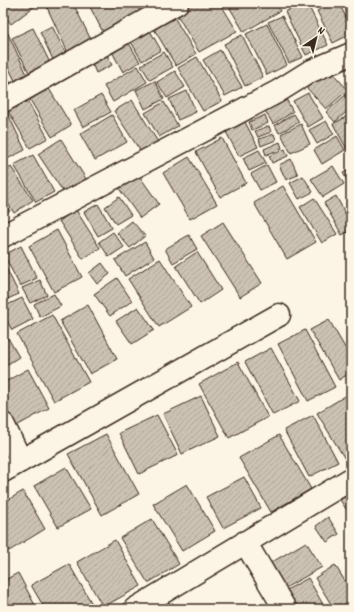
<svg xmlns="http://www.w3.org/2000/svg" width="354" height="612" font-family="Dekko,sans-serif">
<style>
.building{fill:url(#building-hatch);stroke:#3b2a1e}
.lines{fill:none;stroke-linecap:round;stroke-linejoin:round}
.street-casing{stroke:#3b2a1e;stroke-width:25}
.street{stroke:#fcf5e5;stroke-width:22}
</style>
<defs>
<pattern id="building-hatch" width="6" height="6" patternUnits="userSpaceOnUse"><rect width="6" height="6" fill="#ccc2b3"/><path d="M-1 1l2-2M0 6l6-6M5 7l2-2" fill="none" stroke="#b0a79a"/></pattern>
</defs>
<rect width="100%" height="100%" fill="#fcf5e5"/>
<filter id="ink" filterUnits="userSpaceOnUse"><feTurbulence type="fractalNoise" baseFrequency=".025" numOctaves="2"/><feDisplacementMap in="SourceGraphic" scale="8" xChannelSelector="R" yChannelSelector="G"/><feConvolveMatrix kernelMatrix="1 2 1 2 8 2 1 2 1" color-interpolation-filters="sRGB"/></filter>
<g filter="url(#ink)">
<path class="building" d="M3 3H39L11 24 3 14Z
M45 3H73L93 44 69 55Z
M88 3H136L144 19 106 38Z
M193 3H220L237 31 199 52 176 13Z
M227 3H276L280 11 244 32Z
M302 3H307L328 45 306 55 285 12Z
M333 3H339L351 28V34L333 43 317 11Z
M282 16 303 57 289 63 268 22Z
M174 17 196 54 176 66 154 29Z
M3 23 30 81 18 87 3 56Z
M267 24 287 65 267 75 246 34Z
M52 26 68 58 55 64 40 32Z
M33 28 52 67 31 77 12 38Z
M149 29 161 50 142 61 130 40Z
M242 35 263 77 245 86 224 44Z
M127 40 140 62 123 72 111 50Z
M220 50 242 87 225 96 203 60Z
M105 51 112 65 96 73 90 59Z
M164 52 173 67 150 80 141 65Z
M197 57 222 101 203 111 178 68Z
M138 66 147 82 113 102 104 86Z
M328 68 348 90 326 109 306 87Z
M3 69 13 88 3 93Z
M175 71 185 87 167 98 157 82Z
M155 81 164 99 145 109 136 90Z
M48 87 71 125 52 137 29 98Z
M187 91 196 112 178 120 169 99Z
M349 92 351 94V108L335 122 326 112Z
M308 93 323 118 308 127 293 101Z
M101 95 111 112 83 127 74 110Z
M285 97 293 112 273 124 264 109Z
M27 100 48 138 30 148 8 111Z
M132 100 158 142 141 152 114 111Z
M164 102 178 126 159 137 145 113Z
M7 112 25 150 3 161V114Z
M294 114 299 122 279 133 275 125Z
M351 114V149L348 151 333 124Z
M112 115 127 142 95 160 80 134Z
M265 115 268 123 252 130 249 122Z
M326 121 334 134 317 144 309 130Z
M245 122 258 147 239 156 226 132Z
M301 124 310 144 291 153 281 134Z
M269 126 271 132 258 137 255 131Z
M274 134 276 140 261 146 259 139Z
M337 136 345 150 322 164 314 150Z
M222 138 246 183 220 197 196 152Z
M61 139 86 179 64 193 38 154Z
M280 142 282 148 266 155 264 149Z
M285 149 288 156 272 163 269 156Z
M259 150 266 163 249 171 243 158Z
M33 155 54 192 36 202 14 165Z
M189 157 217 204 190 219 163 173Z
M291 159 298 175 286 180 279 165Z
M267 165 276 182 260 190 251 174Z
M333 166 344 184 323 197 311 179Z
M11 167 33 200 14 213 3 196V172Z
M351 169V187L343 173Z
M138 174 159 204 140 218 118 187Z
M303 176 313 192 299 199 290 183Z
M283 186 316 242 287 259 254 203Z
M336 196 351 224V230L342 235 324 203Z
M119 197 131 215 116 224 105 207Z
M314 198 337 234 322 243 300 207Z
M3 200 10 211 3 215Z
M98 204 112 228 98 236 84 212Z
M76 210 100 248 83 259 59 221Z
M132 221 145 236 130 248 117 233Z
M223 222 262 283 240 297 201 236Z
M57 230 82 277 54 292 29 246Z
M113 232 124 247 109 257 99 242Z
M189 235 197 249 173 263 165 249Z
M145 242 154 258 125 276 115 260Z
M21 246 37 278 20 286 4 255Z
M197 252 221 290 200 304 176 266Z
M160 259 191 307 159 327 128 279Z
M102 263 110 274 97 284 89 273Z
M4 264 19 294 3 301V265Z
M117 278 132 301 110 316 94 294Z
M40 280 47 295 30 303 22 288Z
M54 294 61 306 40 317 34 304Z
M22 298 33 319 12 330 3 314V307Z
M88 305 117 359 90 374 60 321Z
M138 307 154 330 132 344 116 321Z
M52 315 89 382 54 401 17 334Z
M329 320 351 358V372L339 380 310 330Z
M305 330 335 387 308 401 278 344Z
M8 338 19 357 3 367V341Z
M271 348 300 401 273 415 245 362Z
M238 362 268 417 229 438 199 384Z
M28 369 49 408 11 429 3 414V383Z
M347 395 351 402V456L345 459 317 413Z
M201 396 220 436 182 454 163 414Z
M157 415 178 455 139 474 119 433Z
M313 415 338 462 309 477 284 430Z
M106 434 139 494 102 515 68 454Z
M279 435 311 489 271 512 239 458Z
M66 467 91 509 58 527 34 486Z
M244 477 261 508 223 528 206 497Z
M187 484 215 531 182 551 153 504Z
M23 491 45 529 9 551 3 540V503Z
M351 493V516L340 500Z
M328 517 339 534 327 542 316 526Z
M152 519 179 564 148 583 120 538Z
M115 540 141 586 103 607 77 562Z
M306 542 322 567 285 588 267 565Z
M69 564 95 609H45L31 585Z
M335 565 351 591V601L338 609H334L315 578Z
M18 573 37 609H3V581Z
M308 578 325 608 324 609H293L283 592Z"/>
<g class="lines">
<defs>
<path id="street" d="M3 101 177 3
M3 236 277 92 309 72 351 54
M3 424 21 461
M3 471 279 315
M245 542 285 609
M135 609 351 479"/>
</defs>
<use href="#street" class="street-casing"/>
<use href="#street" class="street"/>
</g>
</g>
<rect width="354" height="612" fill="none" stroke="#fcf5e5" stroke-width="16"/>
<rect x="8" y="8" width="338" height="596" fill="none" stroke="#3b2a1e" stroke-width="1.5" filter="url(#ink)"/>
<g transform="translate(316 38) rotate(35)" stroke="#fcf5e5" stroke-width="3" paint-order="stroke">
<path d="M0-3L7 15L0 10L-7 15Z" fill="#3b2a1e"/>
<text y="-6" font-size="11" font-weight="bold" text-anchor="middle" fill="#3b2a1e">N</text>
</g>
</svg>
